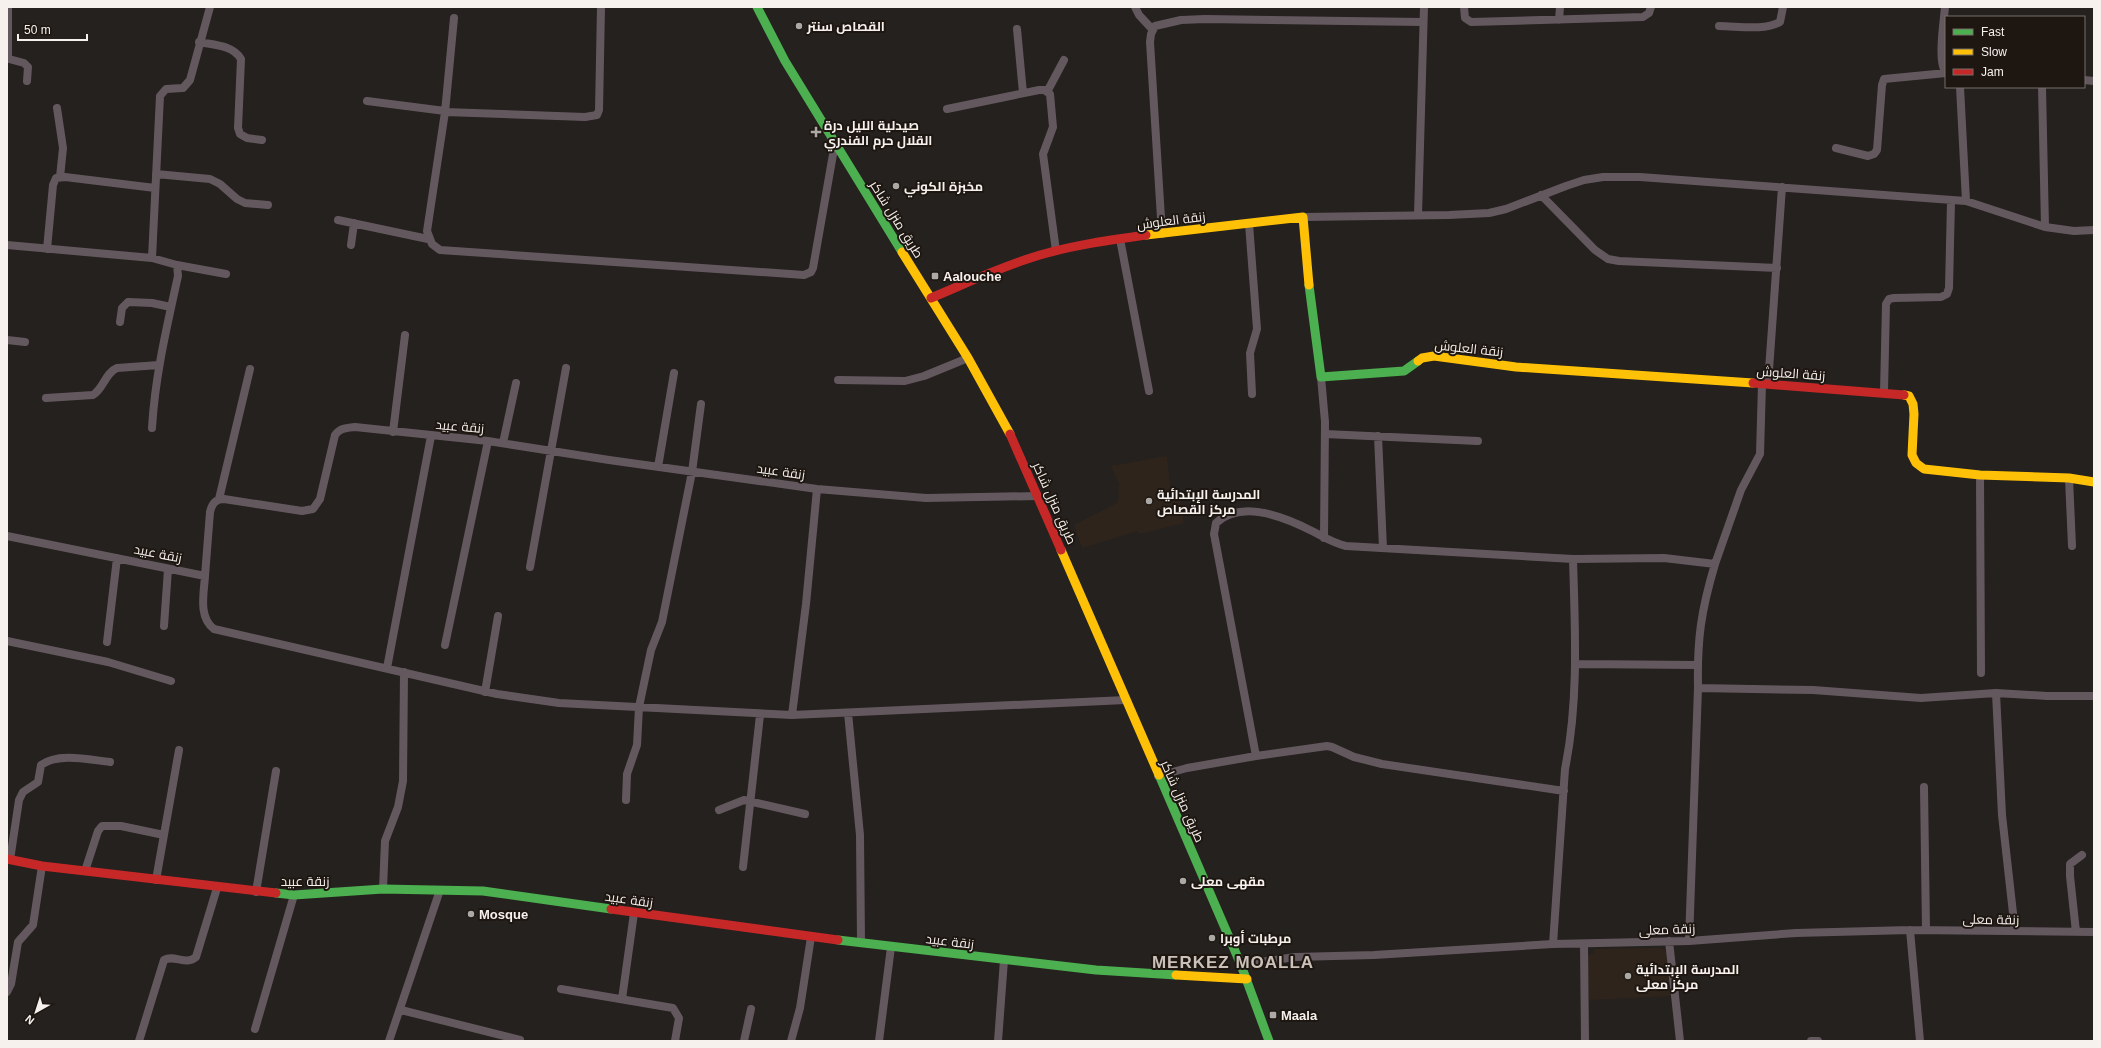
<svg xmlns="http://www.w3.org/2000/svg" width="2101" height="1048" font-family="Arial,Cairo,sans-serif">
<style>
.built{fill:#2f241b}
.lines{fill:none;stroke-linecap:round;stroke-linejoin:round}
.street{stroke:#64585f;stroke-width:8}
.fast{stroke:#4caf50;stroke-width:9}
.slow{stroke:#ffc107;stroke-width:9}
.jam{stroke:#c62828;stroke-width:9}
.poi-dot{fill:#aca8a5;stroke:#1e1711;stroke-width:1.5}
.labels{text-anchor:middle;stroke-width:4;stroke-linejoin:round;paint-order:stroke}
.poi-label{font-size:13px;font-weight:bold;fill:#f6f1ed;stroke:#1e1711;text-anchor:start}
.street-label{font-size:13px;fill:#f6f1ed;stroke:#1e1711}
.district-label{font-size:17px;font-weight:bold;letter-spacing:1px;fill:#cbc1b9;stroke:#1e1711}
</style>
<rect width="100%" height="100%" fill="#24211e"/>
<path class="built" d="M1167 456 1171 495H1179L1184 523 1139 534 1138 531 1082 548 1074 525 1117 503 1119 498 1118 487 1120 486 1111 466Z
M1661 948 1666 951 1671 996 1589 1000 1587 955 1594 954V949Z"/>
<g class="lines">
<path class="street" d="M8 7V56L9 59 24 63 28 67 27 81
M1135 7 1139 15 1152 29
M1464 7 1465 18 1471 22 1643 17 1649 13 1651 7
M1945 7C1944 20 1937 64 1946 72
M454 18 445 112 427 231 432 244 440 250 804 275 811 272 813 268 835 143
M1559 20 1560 7
M1719 26C1738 26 1763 31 1780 22L1783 7
M1017 29 1023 93
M199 42C214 45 233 45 241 59L238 128 240 134 247 138 262 140
M2084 80 2094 81
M1960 87 1966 201
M2042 87 2045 227
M1047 92 1064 60
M367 101 445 111
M57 108 63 148 60 177
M947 109 1039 90H1045L1050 94 1053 127 1043 154 1056 251
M445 112 585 117 597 115 599 110 601 7
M1836 148 1868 156 1874 154 1877 150 1882 85 1884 79 1946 73
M156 174 210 179 220 184 237 199 245 203 268 205
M1541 195 1595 250 1608 259 1619 261 1777 268
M1418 215 1424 7
M1303 217 1449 215 1489 213 1506 209 1566 186 1584 180 1603 177H1640L1966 201 2045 227 2074 231 2094 230
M338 220 428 239
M1249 224 1257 329 1250 353 1252 394
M1162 234 1150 42 1151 34 1155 26 1181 20 1205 19 1423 22
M1120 239 1149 391
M7 245 152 258 177 265 178 276C167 326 155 376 152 428
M351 245 354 223
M47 249 53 185 56 178 65 177 155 188
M152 258 160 96 166 89 183 88 190 80 210 7
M177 265 226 274
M120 322 122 308 128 302 152 303 171 307
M7 340 25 342
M1321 377 1325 422 1324 538
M838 380 905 381 924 376 968 358
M1768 384 1782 187
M1884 392 1886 304 1889 299 1894 298 1941 297 1947 294 1949 288 1951 201
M46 398 93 395C104 388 105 373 117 368L159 365
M393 432 405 335
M1325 434 1478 441
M1378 436 1383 548
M503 443 516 383
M658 467 674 373
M1980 475 1981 673
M2069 478 2072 546
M219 499 250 369
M7 536 205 576 210 512C212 504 215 499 224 499L302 511 313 509 320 499 335 435C340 428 346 428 355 427L488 441 609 460 817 489 926 498 1038 496
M1715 564 1741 490 1760 454 1762 384
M530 567 566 368
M205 576C204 593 198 617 214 629L497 694 559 703 792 715 1126 700
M164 626 168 569
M7 641 108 662 171 681
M107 642 117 558
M445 645 488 441
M1576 664 1697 665
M387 668 431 436
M1698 688 1813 690 1921 698 1996 693 2047 696H2094
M485 692 498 616
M1996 693 2002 815 2015 931
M848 713 860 835 861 942
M792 715 806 604 817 489
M1256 756 1214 534 1216 523C1242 499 1285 517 1312 531 1324 537 1333 543 1346 546L1573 559 1664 558 1715 564C1701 611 1697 639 1698 688L1689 941
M1158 776 1187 768 1256 756 1327 746 1332 747 1354 757 1382 764 1564 791
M1924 787 1926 930
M626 800 627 774 637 745 639 707 651 650 662 622 692 472 701 404
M719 810 744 800 805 814
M10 860 19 800 23 792 38 782 41 765C59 752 90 760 110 762
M743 867 760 715
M85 871 98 831 102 826H121L164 835
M156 880 179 750
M383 889 385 841 398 807 403 781 404 672
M256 892 276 771
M1910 930 1920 1041
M2076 932 2070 876V864L2082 855
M1669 941 1680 1041
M1553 944 1565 769C1579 700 1575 629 1573 559
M1584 944 1585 1041
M1241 965 1295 957 1374 955 1553 944 1689 941 1796 933 1910 930 2094 932
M561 989 673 1008 679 1018 675 1041
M7 992 11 984 18 942 33 925 42 866
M622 999 634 913
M401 1010 520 1040
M255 1029 294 895
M139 1041 164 960C174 954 186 966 196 957L217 888
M389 1041 440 890
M744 1041 751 1009
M791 1041 800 1008 811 937
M879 1041 891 947
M998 1041 1004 960
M1811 1041H1818"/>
<path class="fast" d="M757 7 785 61 902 252
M1309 285 1321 377 1404 371 1418 361
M1159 775 1241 965 1269 1041
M276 893 294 895 383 889 483 891 611 909
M838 940 1096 970 1176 975"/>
<path class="slow" d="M1146 235 1303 217 1309 285
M902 252 968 358 1010 434
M1418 361 1422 358 1434 356 1516 367 1753 383
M1904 395 1909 396 1913 404 1914 414 1912 455 1916 463 1924 469 1980 475 2069 478 2094 482
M1061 550 1159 775
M1176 975 1247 979"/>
<path class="jam" d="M931 298C967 283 1002 266 1040 255 1074 245 1110 240 1146 235
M1753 383 1904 395
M1010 434 1061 550
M7 859 42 866 276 893
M611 909 838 940"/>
</g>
<g class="poi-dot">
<circle cx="799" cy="26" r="4"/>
<path d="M814 126h4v4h4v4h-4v4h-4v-4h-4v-4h4z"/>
<circle cx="896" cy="186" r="4"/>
<rect x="931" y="272" width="8" height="8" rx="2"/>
<circle cx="1149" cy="501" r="4"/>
<circle cx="1183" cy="881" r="4"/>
<circle cx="471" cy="914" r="4"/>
<circle cx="1212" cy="938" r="4"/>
<circle cx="1628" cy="976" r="4"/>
<rect x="1269" y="1011" width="8" height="8" rx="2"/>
</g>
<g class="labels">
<g class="poi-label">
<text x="807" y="31">القصاص سنتر</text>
<text x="824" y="130">صيدلية الليل درة<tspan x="824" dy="15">القلال حرم الفندري</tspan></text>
<text x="904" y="191">مخبزة الكوني</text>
<text x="943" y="281">Aalouche</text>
<text x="1157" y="499">المدرسة الإبتدائية<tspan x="1157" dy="15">مركز القصاص</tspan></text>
<text x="1191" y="886">مقهى معلى</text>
<text x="479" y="919">Mosque</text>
<text x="1220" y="943">مرطبات أوبرا</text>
<text x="1636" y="974">المدرسة الإبتدائية<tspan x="1636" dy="15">مركز معلى</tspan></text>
<text x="1281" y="1020">Maala</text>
</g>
<g class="street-label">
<text transform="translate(897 219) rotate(58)" y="5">طريق منزل شاكر</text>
<text transform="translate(1171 220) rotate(-7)" y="5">زنقة العلوش</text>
<text transform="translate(1469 348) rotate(6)" y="5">زنقة العلوش</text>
<text transform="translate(1791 373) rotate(4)" y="5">زنقة العلوش</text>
<text transform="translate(460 426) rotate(5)" y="5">زنقة عبيد</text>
<text transform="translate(781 471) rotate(8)" y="5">زنقة عبيد</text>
<text transform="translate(1055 503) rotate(66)" y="5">طريق منزل شاكر</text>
<text transform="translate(158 553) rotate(11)" y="5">زنقة عبيد</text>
<text transform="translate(1183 801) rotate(66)" y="5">طريق منزل شاكر</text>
<text x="305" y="886">زنقة عبيد</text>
<text transform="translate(629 899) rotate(8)" y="5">زنقة عبيد</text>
<text transform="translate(1991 919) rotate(1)" y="5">زنقة معلى</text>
<text transform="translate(1667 929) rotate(-2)" y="5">زنقة معلى</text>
<text transform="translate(950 941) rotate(7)" y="5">زنقة عبيد</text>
</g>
<g class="district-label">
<text x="1233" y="968">MERKEZ MOALLA</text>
</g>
</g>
<rect width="2101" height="1048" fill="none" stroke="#f6f1ed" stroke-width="16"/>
<rect x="1945" y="16" width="140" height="72" fill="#1e1711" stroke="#746e69"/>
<rect x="1953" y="29" width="20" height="6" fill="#4caf50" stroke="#746e69"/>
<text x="1981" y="36" font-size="12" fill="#f6f1ed">Fast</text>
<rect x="1953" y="49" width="20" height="6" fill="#ffc107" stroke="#746e69"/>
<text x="1981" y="56" font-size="12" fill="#f6f1ed">Slow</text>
<rect x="1953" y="69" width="20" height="6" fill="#c62828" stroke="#746e69"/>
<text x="1981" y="76" font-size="12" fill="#f6f1ed">Jam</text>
<g transform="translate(36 1012) rotate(219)" stroke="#1e1711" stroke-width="3" paint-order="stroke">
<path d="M0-3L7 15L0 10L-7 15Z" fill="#f6f1ed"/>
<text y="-6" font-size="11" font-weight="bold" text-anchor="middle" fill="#f6f1ed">N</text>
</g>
<path d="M18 34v6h69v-6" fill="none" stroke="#f6f1ed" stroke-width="2"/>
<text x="24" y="34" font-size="12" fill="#f6f1ed" stroke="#1e1711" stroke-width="3" paint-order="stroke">50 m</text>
</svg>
